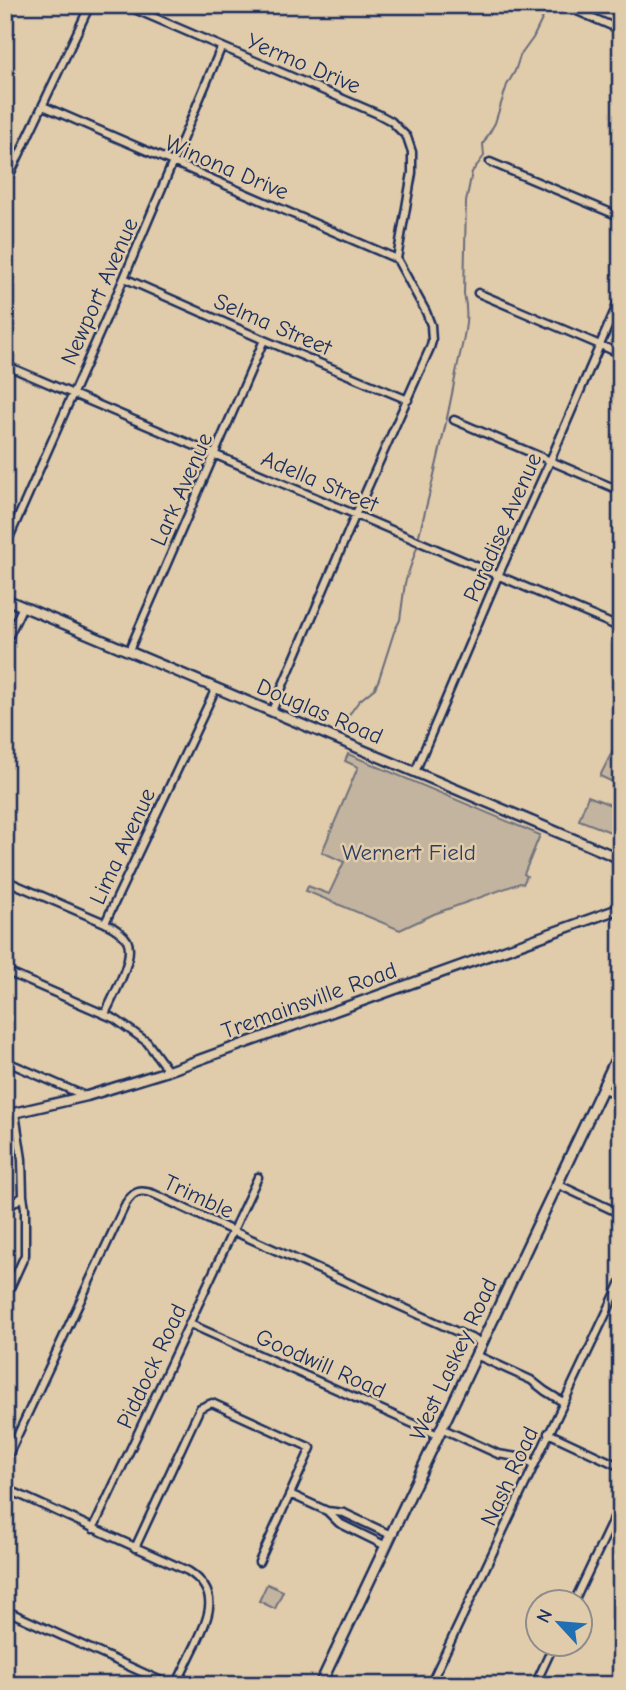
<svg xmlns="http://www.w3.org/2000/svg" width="626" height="1690" font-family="'Comic Neue',sans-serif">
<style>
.green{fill:#c3b49f;stroke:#6f727e;stroke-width:2}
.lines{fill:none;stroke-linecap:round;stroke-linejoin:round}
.stream{stroke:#696c7c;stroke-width:2}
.minor-casing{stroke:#1b2f5e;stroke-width:11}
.tertiary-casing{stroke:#1b2f5e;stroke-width:13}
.secondary-casing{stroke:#1b2f5e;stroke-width:14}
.minor{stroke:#e0cbaa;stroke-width:6}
.tertiary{stroke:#e0cbaa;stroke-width:8}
.secondary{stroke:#e0cbaa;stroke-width:9}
.labels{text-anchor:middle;stroke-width:5;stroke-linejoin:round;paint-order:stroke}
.street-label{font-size:23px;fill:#1b2f5e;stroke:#e0cbaa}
.park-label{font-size:23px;fill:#2c3c64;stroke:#e0cbaa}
</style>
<rect width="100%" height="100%" fill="#e0cbaa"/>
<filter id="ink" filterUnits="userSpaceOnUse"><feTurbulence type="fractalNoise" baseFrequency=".0143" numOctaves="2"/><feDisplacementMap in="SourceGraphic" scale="14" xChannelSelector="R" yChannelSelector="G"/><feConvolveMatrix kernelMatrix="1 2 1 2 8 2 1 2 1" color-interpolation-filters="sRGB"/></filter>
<g filter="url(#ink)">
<path class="green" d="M621 743V786L600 776 615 746Z
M348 754 540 835 524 874 527 876 523 884 520 883 434 914 400 930 306 891 308 886 329 894 344 862 322 852 358 767 345 761Z
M588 796 621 809V836L579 820Z
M267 1584 283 1591 275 1609 259 1601Z"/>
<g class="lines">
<path class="stream" d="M419 535C433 481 446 427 456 373 461 346 471 322 464 294L466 202 472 172 484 156 483 144 495 123 507 85 515 71 520 56 533 38 548 7
M341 726 359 701 375 688 379 679 394 632 400 620 405 583 417 547"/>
<defs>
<path id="minor" d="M125 5 378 114 391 121 407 137 412 152V173L397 259 426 312 431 325 432 341 430 348 355 516 272 711
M563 5 621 30
M43 106 397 259
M490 162 621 217
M5 185 90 5
M124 278 264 340 408 400
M478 293 621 354
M5 365 621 628
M454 420 621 491
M5 547 124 278 221 48
M5 644 23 606
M129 651 264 340
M415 772 498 576 550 461 621 296
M5 880 105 923
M5 971 115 1019 147 1042 168 1071
M105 1014C112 998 136 957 127 940 122 932 113 927 105 923L216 688
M5 1061 85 1096
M602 1088 621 1097
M557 1184 621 1214
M5 1210 23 1196 22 1159 15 1113
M5 1299 25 1255V1208L23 1196
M190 1324 438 1435
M476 1355 531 1380 545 1391 563 1402
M441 1428 498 1454 517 1457 534 1464
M548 1433 621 1467
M5 1462 126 1203C134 1191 140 1189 154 1194L233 1231 482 1343
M5 1488 188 1571C221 1592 209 1616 196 1644 189 1658 183 1671 176 1685
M290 1494 327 1511 344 1513 391 1535
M327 1511 339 1523 386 1546
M93 1529 258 1177
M135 1548 200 1408 212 1403 311 1448 259 1562
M574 1602 621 1503
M5 1610 170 1685
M430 1685 621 1282
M535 1685 554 1644"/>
<path id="tertiary" d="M5 599 621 859
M5 1115 87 1096 168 1071 621 908"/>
<path id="secondary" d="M320 1685 621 1049"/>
</defs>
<use href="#minor" class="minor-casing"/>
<use href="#tertiary" class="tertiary-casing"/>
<use href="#secondary" class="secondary-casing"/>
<use href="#minor" class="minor"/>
<use href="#tertiary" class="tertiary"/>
<use href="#secondary" class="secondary"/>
</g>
</g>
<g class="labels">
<g class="street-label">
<text transform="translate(304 63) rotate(23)" y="8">Yermo Drive</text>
<text transform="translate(227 167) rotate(23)" y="8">Winona Drive</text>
<text transform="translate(99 291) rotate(-66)" y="8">Newport Avenue</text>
<text transform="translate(273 324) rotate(23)" y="8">Selma Street</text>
<text transform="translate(320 481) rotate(23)" y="8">Adella Street</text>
<text transform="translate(181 489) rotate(-66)" y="8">Lark Avenue</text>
<text transform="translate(502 527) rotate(-66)" y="8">Paradise Avenue</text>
<text transform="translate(320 711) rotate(23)" y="8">Douglas Road</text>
<text transform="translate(122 846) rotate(-65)" y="8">Lima Avenue</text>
<text transform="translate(309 1000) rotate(-20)" y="8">Tremainsville Road</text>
<text transform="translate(199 1196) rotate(25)" y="8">Trimble</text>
<text transform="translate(453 1359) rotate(-65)" y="8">West Laskey Road</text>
<text transform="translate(321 1363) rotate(24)" y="8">Goodwill Road</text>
<text transform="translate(151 1366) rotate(-65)" y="8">Piddock Road</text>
<text transform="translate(509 1476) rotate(-65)" y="8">Nash Road</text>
</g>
<g class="park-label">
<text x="409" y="860">Wernert Field</text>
</g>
</g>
<rect width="626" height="1690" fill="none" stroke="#e0cbaa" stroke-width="28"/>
<rect x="14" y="14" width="598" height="1662" fill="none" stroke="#1b2f5e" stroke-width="2.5" filter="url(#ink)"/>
<g transform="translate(559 1623) rotate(296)"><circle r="33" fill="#e0cbaa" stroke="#918d8c" stroke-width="2"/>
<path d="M0-5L12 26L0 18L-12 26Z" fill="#1f6fb2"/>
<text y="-10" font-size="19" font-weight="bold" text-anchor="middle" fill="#1b2f5e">N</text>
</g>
</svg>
